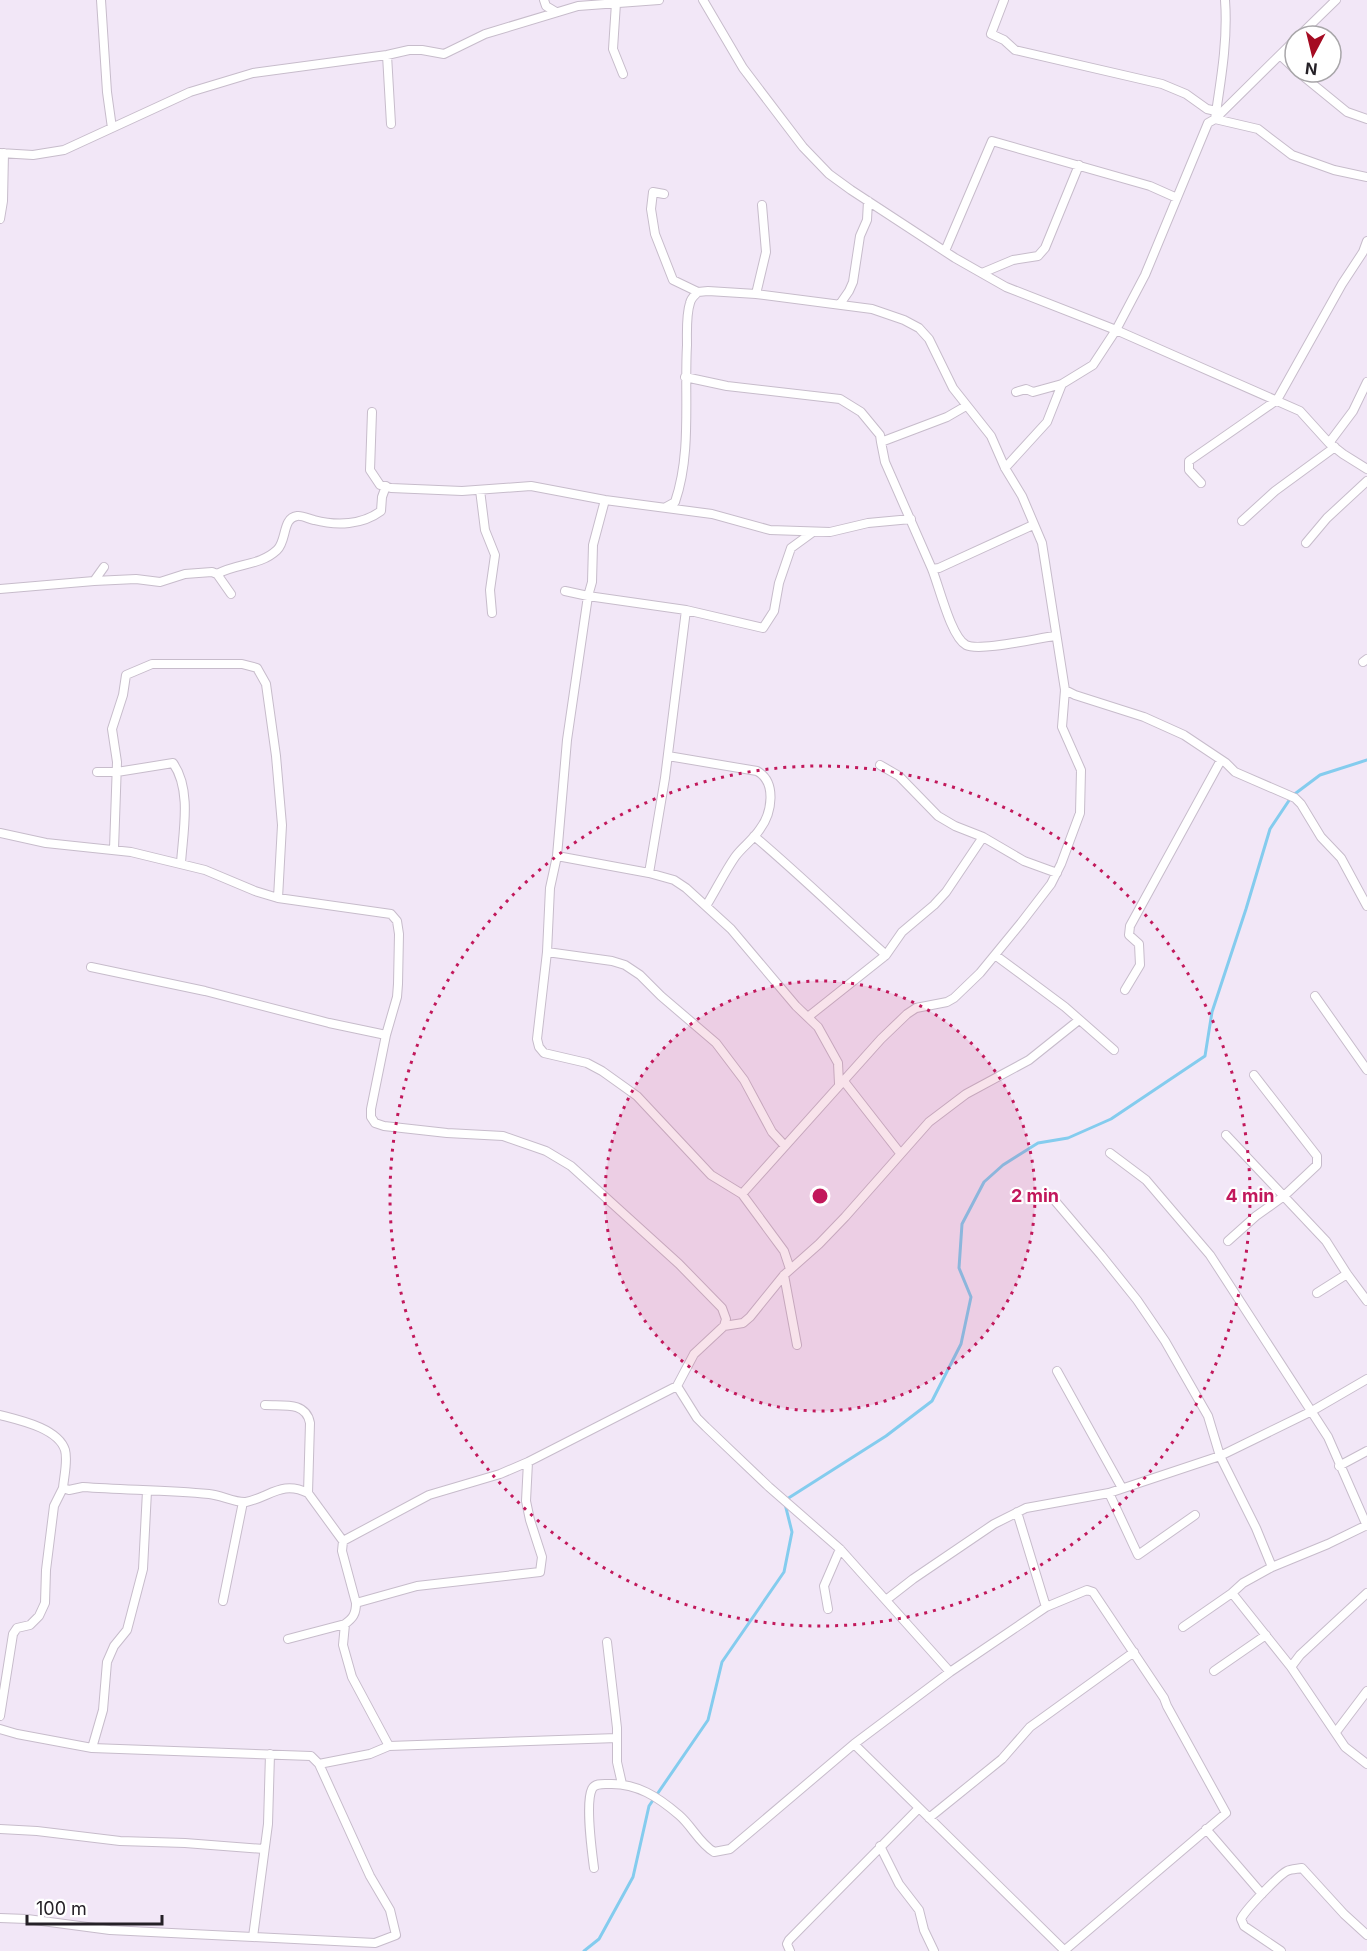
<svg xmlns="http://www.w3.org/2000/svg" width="1367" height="1951" font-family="Inter,sans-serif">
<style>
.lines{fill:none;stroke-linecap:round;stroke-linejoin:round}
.stream{stroke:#84ccee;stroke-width:3}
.minor-casing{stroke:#c7bccb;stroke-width:10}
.minor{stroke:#fff;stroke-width:8}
.ring{fill:none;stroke:#c2185b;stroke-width:3;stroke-dasharray:3 6}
.centre{fill:#c2185b;stroke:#fff;stroke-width:3}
.ring-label{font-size:18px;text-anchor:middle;font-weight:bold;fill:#c2185b;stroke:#fff;stroke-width:4.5;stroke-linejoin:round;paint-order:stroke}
</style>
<rect width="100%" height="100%" fill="#f2e7f7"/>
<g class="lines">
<path class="stream" d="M787 1499 886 1436 932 1401 961 1344 971 1297 959 1268 962 1224 984 1182 1003 1165 1038 1143 1068 1138 1111 1119 1205 1056 1212 1012 1246 909 1270 829 1292 796 1320 775 1367 760
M584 1951 599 1939 633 1877 649 1806 708 1720 722 1662 784 1572 792 1532 785 1504"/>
<defs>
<path id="minor" d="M101 0 107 92 112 128
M544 0 546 6 556 12
M703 0 743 68 803 147 829 174 851 190 955 258 1006 287 1116 330 1300 411 1329 443 1343 454 1367 469
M1004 0 991 34 1004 40 1015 50 1162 84 1186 94 1207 109 1216 111
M616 3 613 49 623 74
M1299 36 1336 0
M387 55 391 124
M1280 55 1295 69
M1298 72 1347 112 1367 119
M1215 119 1258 129 1292 155 1334 170 1367 177
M1215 119 1295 40
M0 153 33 155 64 150 190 92 253 73 387 55 409 50H422L444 54 485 34 578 6 659 0
M664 194 653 192 651 209 655 234 673 280 698 292 708 291 756 294 872 309 904 320 919 328 929 339 953 388 991 436 1005 468 1022 496 1042 543 1065 690 1062 727 1081 770 1080 813 1061 864 1051 884 1021 923 980 973 954 998 947 1002 916 1008 907 1014 881 1039 742 1194
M0 219 3 201 4 153
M945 251 992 141 1150 186 1177 198
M982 273 1013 260 1038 256 1045 248 1079 165
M756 294 766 252 762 205
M840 304 849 291 853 282 860 236 867 220 868 201
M685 377 727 386 840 399 861 412 880 435 881 442
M1016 392 1026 389 1033 392 1062 384 1093 365 1116 330 1145 275 1208 123 1215 119C1221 79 1228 40 1225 0
M966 406 947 417 881 442 885 462 932 569 939 568 1033 525
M372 412 370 470 380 485 391 488 462 491 531 486 605 500 712 514 770 530 830 532 868 523 911 519
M1329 443 1353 411 1367 382
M1005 468 1047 422 1062 384
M1201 483 1189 470V461L1277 400 1342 284 1363 252 1367 241
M480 490 485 530 495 555 490 590 492 613
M605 500 593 545 592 582 588 596 567 740 557 856 550 888 547 952 537 1039 539 1047 544 1053 587 1063 602 1071 637 1096 711 1175 742 1194 784 1251 790 1269
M666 507 675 502C692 453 684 396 687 345 687 332 686 315 690 303 691 298 695 295 698 292
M1242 521 1275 491 1335 447
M1306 543 1327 518 1367 481
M932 569C939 586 951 637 966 645 979 652 1038 638 1055 636
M217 574C237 563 260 566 277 550 287 541 282 518 297 516 302 515 309 519 314 520 337 526 362 525 381 511L382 497 386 486
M94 581 136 579 160 582 185 574 212 572 217 574 231 594
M0 589 94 581 104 567
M565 591 588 596 686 610 665 778 649 873
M686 610 763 628 774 611 779 583 791 548 813 532
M1363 662 1367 659
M1065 690 1075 695 1144 717 1184 735 1226 763 1235 772 1295 798 1301 804 1321 837 1341 858 1367 906
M668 756 757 771C777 782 772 813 760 829 753 840 742 847 735 857 724 873 716 890 706 906
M880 765 899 776 938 816 955 826 983 837 1024 861 1057 873
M97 772H117L173 763C192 790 183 832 181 863
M0 833 46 843 131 852 205 870 255 891 278 898 391 914 397 921 399 934 398 984 397 997 386 1035 371 1109V1117L375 1123 384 1126 447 1133 503 1136 546 1151 571 1166 679 1264 722 1308 726 1319 724 1326 694 1354 677 1386 528 1462 500 1474 429 1495 343 1541 308 1493C282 1480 270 1497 246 1502 235 1503 221 1495 209 1494 167 1490 125 1490 83 1487L69 1490 63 1488 54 1506 46 1570 45 1603 39 1616 30 1625 17 1628 13 1634 0 1716
M754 836C799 874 842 916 886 955
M114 849 117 762 112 729 123 695 126 675 152 664H242L257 668 266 684 276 756 282 825 278 898
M557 856 649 873 674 880 686 888 731 929 796 1006 818 1027 838 1063 839 1084
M547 952 612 961 625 965 640 975 661 996 716 1043 744 1080 772 1132 785 1146
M995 955 1065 1007 1114 1050
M91 967 205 991 329 1023 386 1035
M1125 990 1140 965 1139 944 1129 935 1130 926 1221 760
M1315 996 1367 1070
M808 1017 886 955 902 932 934 905 946 892 983 837
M843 1080 900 1153
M1226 1135 1326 1241 1347 1274 1367 1301
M1110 1153 1146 1180 1210 1255 1328 1437 1367 1526
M1050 1195 1101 1255 1137 1300 1165 1341 1208 1416 1220 1456 1312 1411 1367 1379
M1228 1241 1256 1216 1284 1196 1317 1165V1156L1254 1075
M784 1275 797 1345
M1317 1293 1347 1274
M724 1326 743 1323 750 1317 784 1275 819 1244 845 1217 929 1122 966 1094 1029 1060 1079 1020
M1057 1371 1122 1488
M677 1386 697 1418 706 1427 769 1487 840 1549 950 1672
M265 1405C282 1406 306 1401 310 1423L308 1493
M0 1415C19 1420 58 1428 65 1450 68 1461 64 1476 63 1488
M1339 1466 1367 1451
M1109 1493 1138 1555 1195 1515
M1017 1512 1046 1607
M1272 1567 1328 1544 1367 1525
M886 1600 913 1579 994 1524 1026 1508 1109 1493 1220 1456 1256 1528 1272 1567 1243 1583 1232 1593 1291 1667 1345 1747 1367 1764
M223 1601 243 1502
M356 1603 417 1586 540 1572 542 1557 530 1520 526 1501 528 1462
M828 1609 824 1586 840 1549
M345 1624 343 1645 352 1677 389 1746
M1183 1627 1232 1593
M288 1639 345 1624C353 1618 356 1614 356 1603L342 1551 343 1541
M607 1642 617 1728V1762L622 1784
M1291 1667 1300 1655 1367 1593
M1214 1671 1266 1635
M0 1729 17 1734 92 1748 103 1710 107 1662 114 1646 127 1630 143 1569 147 1491
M1336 1732 1367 1691
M854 1744 1065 1951
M92 1748 311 1756 319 1764 370 1754 389 1746 617 1738
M929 1818 1002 1759 1030 1727 1134 1652
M0 1829 37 1831 120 1841 185 1843 264 1849
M1206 1829 1262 1894
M880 1846 899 1884 919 1910 924 1930 934 1951
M594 1868C592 1852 585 1803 592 1789 595 1783 603 1784 609 1784 637 1783 658 1797 679 1815 692 1826 699 1843 714 1852L730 1849 854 1744 950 1672 1046 1607 1087 1590 1093 1592 1164 1698 1167 1706 1226 1813 1065 1950
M0 1918 27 1919 110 1930 253 1937 268 1824 270 1754
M253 1937 375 1943 396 1935 390 1910 370 1876 319 1764
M790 1951 787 1944 789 1940 919 1808
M1281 1951 1244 1926 1241 1919C1245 1910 1279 1875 1287 1871 1291 1869 1297 1869 1302 1868L1344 1914 1367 1935"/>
</defs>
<use href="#minor" class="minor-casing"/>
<use href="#minor" class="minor"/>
</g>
<circle cx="820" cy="1196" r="215" fill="#c2185b" fill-opacity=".12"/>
<g class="ring">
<circle cx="820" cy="1196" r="215"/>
<circle cx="820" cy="1196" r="430"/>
</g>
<circle cx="820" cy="1196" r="9" class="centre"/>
<g class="ring-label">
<text x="1035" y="1202">2 min</text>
<text x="1250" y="1202">4 min</text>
</g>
<g transform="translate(1313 54) rotate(187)"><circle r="28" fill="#ffffff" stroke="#a8a6a9" stroke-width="1.5"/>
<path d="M0-4.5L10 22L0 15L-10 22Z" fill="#a50b22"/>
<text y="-9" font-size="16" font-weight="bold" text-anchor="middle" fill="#252127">N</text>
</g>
<path d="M27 1915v9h135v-9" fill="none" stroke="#252127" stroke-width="3"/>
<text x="36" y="1915" font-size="18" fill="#252127" stroke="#ffffff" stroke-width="4.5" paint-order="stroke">100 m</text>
</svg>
